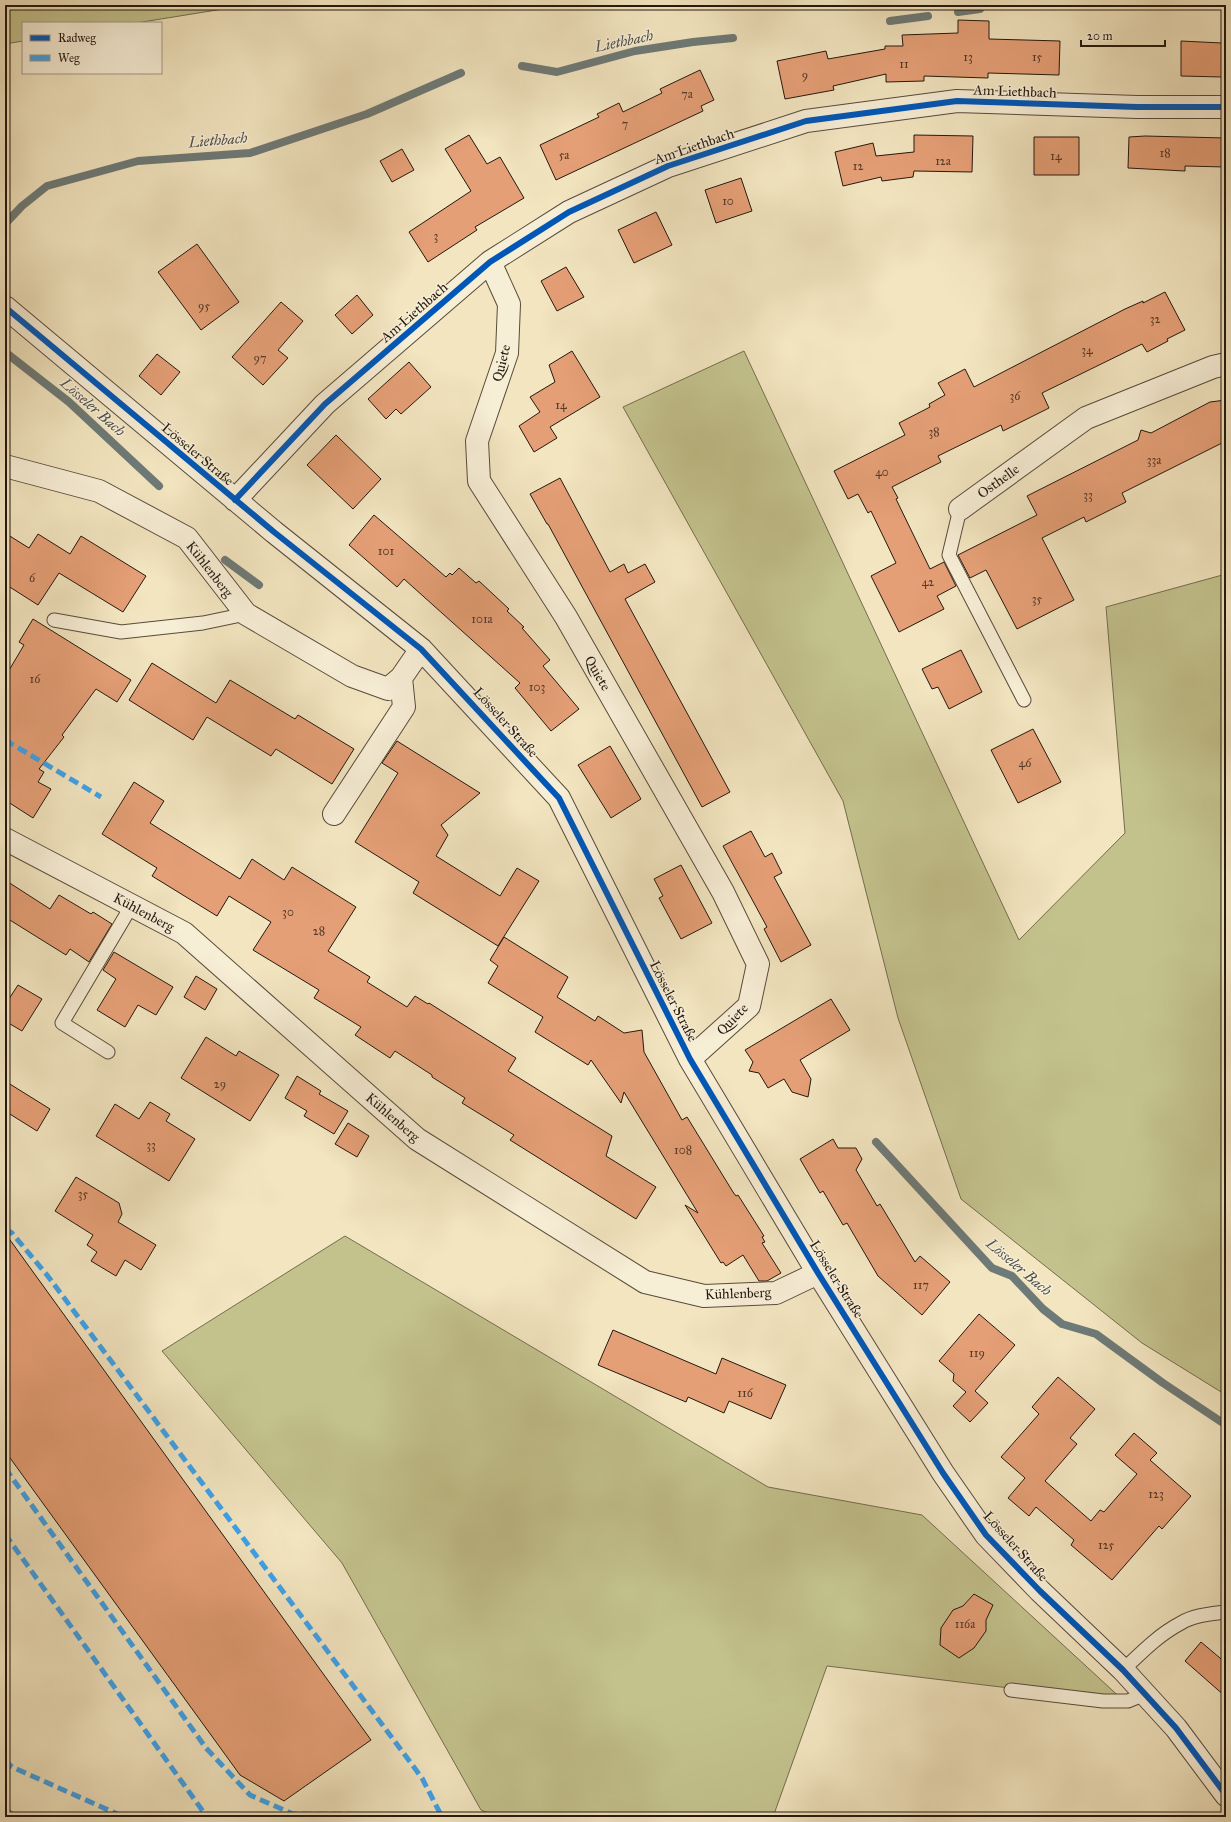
<svg xmlns="http://www.w3.org/2000/svg" width="1231" height="1822" font-family="'IM FELL Great Primer',serif">
<style>
.green{fill:#c3c28d;stroke:#746d4e}
.lines{fill:none;stroke-linecap:round;stroke-linejoin:round}
.stream{stroke:#6e7a77;stroke-width:8}
.building{fill:#e59f76;stroke:#24180f}
.lane-casing{stroke:#584b3b;stroke-width:15}
.street-casing{stroke:#584b3b;stroke-width:24}
.lane{stroke:#f7eed6;stroke-width:13}
.street{stroke:#f7eed6;stroke-width:22}
.quiet{stroke:#3ea2ea;stroke-width:5;stroke-dasharray:10 5;stroke-linecap:butt}
.cycleway-casing{stroke:#f7eed6;stroke-width:8}
.cycleway{stroke:#0057b8;stroke-width:6}
.labels{text-anchor:middle;stroke-width:3;stroke-linejoin:round;paint-order:stroke}
.number-label{font-size:12px;fill:#543a29}
.street-label{font-size:14px;fill:#24180f;stroke:#f7eed6}
.water-label{font-size:15px;font-style:italic;fill:#4f514c;stroke:#f7eed6}
</style>
<rect width="100%" height="100%" fill="#f2e5c0"/>
<filter id="stains"><feTurbulence type="fractalNoise" baseFrequency=".005" numOctaves="4"/><feColorMatrix values="0 0 0 0 .2 0 0 0 0 .09 0 0 0 0 .02 0 0 0 .5 -.17"/></filter>
<radialGradient id="worn" r=".72"><stop offset=".6" stop-color="#630" stop-opacity="0"/><stop offset="1" stop-color="#630" stop-opacity=".3"/></radialGradient>
<path class="green" d="M5 5H248L136 23H23V41L5 44Z
M744 351 1019 940 1125 833 1106 607 1226 574V1395L1142 1343 961 1199 898 1018 843 801 623 407Z
M345 1236 768 1487 922 1515 1125 1702 827 1666 773 1817H497L481 1810 342 1563 162 1351Z"/>
<g class="lines">
<path class="stream" d="M1064 5H1079
M958 12 980 9
M890 21 928 16
M522 66 557 72 635 51 693 42 733 38
M5 224 22 206 47 186 138 161 250 153 367 114 461 73
M5 352 69 402 159 486
M225 560 259 585
M876 1142 992 1268 1012 1276 1043 1309 1062 1324 1096 1334 1163 1383 1226 1425"/>
</g>
<path class="building" d="M958 20 989 21V39L1060 41 1059 75 988 73V78L924 76V81L886 82V74L833 86 834 90 785 99 777 61 826 51 828 59 885 49V46H903L902 35 958 33Z
M1181 41 1222 43V77L1181 76Z
M700 70 714 100 701 106 703 111 556 180 540 145 599 117 597 114 619 103 623 112 662 93 660 89Z
M469 135 487 164 500 157 524 198 475 227 477 230 428 262 409 232 471 191 445 149Z
M914 135 973 136 972 172 914 171 913 177 882 181 881 177 843 186 835 152 873 143 876 156 914 152Z
M1145 136 1226 138V167L1185 166V171L1128 168 1129 137Z
M1034 137H1079V175H1034Z
M402 149 414 170 392 182 380 161Z
M741 178 752 211 716 223 705 190Z
M656 212 672 245 634 263 618 230Z
M197 244 239 302 201 330 158 272Z
M566 267 584 297 557 311 541 281Z
M1165 292 1185 330 1167 339 1168 341 1147 352 1142 344 1042 393 1049 408 1003 431 1001 425 938 456 941 462 892 487 898 498 896 499 930 569 944 562 956 586 937 596 944 609 899 632 871 576 896 563 871 511 868 513 858 494 848 499 834 471 905 435 899 423 930 407 929 404 945 395 938 383 965 369 974 387 1125 309 1143 301V303Z
M357 295 373 315 352 334 335 315Z
M281 302 303 321 278 350 288 358 263 385 232 357Z
M572 351 600 397 550 427 557 438 534 452 519 426 540 412 530 397 555 382 549 365Z
M157 354 180 372 161 395 139 376Z
M409 362 431 387 401 414 396 409 386 419 368 399Z
M1226 400V441L1122 493 1126 502 1086 522 1084 517 1042 538 1074 600 1017 629 986 570 970 578 958 555 1037 515 1027 496 1138 440 1141 430 1151 433 1210 402Z
M336 435 381 479 353 509 307 465Z
M560 478 610 572 624 564 628 573 645 564 655 582 625 599 730 792 702 807 548 524H547L530 494Z
M374 515 446 577 450 573 452 575 459 568 476 583 479 581 509 609 507 611 524 627 522 628 550 660 543 666 579 709 551 731 515 688 520 683 404 579 397 587 349 545Z
M5 533 29 548 38 534 70 554 81 536 146 576 123 612 59 573 38 605 5 584Z
M33 619 131 680 117 702 96 689 62 735 64 737 39 769 44 772 38 782 51 789 33 818 5 800V677L24 645 19 642Z
M961 650 982 692 949 709 938 687 932 689 922 669Z
M152 663 216 703 230 680 295 719 298 715 354 749 332 784 276 749 271 756 207 717 193 740 129 700Z
M1033 729 1061 782 1018 803 991 750Z
M397 741 480 793 441 825 448 835 436 856 500 896 517 868 539 881 498 946 413 893 419 882 355 842 398 773 382 763Z
M610 746 641 799 611 818 578 765Z
M134 782 164 801 150 823 240 879 252 859 284 880 292 867 356 907 328 951 370 977 367 982 407 1007 415 996 428 1004 429 1003 516 1058 508 1071 612 1136 606 1156 656 1187 636 1219 510 1140 514 1135 462 1103 465 1098 432 1077V1075L395 1051 390 1058 355 1035 361 1027 314 998 319 990 253 950 271 922 229 896 217 916 152 876 157 868 102 834Z
M751 831 765 857 772 853 782 873 774 877 811 945 781 962 764 929 767 927 723 846Z
M681 865 712 923 681 939 659 898 663 896 654 879Z
M5 880 50 909 59 895 91 914 93 912 112 924 89 962 70 949 66 955 5 917Z
M504 937 568 977 557 997 595 1021 598 1016 624 1033 642 1030 644 1052 682 1120 687 1117 733 1192 736 1196 738 1195 764 1236 762 1237 765 1242 762 1243 781 1273 767 1281H759L743 1255 726 1266 723 1262 721 1263 685 1205 698 1213 624 1092 621 1103 591 1060 588 1065 535 1032 543 1017 488 983 498 966 490 960Z
M114 952 173 987 156 1015 138 1005 125 1027 97 1010 116 979 103 970Z
M196 976 217 989 205 1010 184 997Z
M18 985 42 999 22 1031 5 1021V1005Z
M831 999 850 1030 800 1060 811 1079 808 1097 792 1092 784 1079 768 1088 759 1073 749 1071 753 1062 745 1050Z
M206 1037 236 1056 239 1051 279 1075 250 1121 181 1078Z
M297 1076 321 1091 319 1094 348 1111 334 1134 304 1116 307 1111 285 1098Z
M5 1081 50 1109 37 1131 5 1111Z
M150 1102 170 1114 166 1121 195 1139 169 1181 96 1136 115 1104 139 1119Z
M348 1123 369 1136 357 1157 335 1144Z
M833 1139 838 1148H856L862 1159 856 1170 877 1206 880 1204 915 1262 920 1256 950 1282 922 1315 878 1276 847 1223 843 1225 823 1191 820 1193 800 1159Z
M76 1177 119 1203 122 1214 118 1222 156 1245 141 1270 125 1260 116 1276 91 1261 97 1252 87 1245 93 1235 55 1211Z
M5 1233 371 1740 284 1801 240 1775 5 1451Z
M979 1314 1015 1345 975 1391 988 1403 970 1422 953 1406 966 1392 953 1381 954 1374 939 1361Z
M613 1330 716 1374 722 1358 786 1385 771 1419 729 1401 724 1413 688 1397 686 1402 598 1365Z
M1058 1377 1095 1409 1070 1438 1077 1444 1045 1481 1091 1521 1100 1510 1104 1512 1137 1474 1115 1455 1134 1433 1157 1453 1150 1460 1191 1496 1162 1529 1159 1526 1112 1580 1071 1545 1074 1540 1036 1507 1029 1516 1008 1498 1025 1478 1001 1457 1039 1414 1032 1407Z
M974 1594 993 1605 986 1620V1631L974 1648 959 1658 940 1645 941 1628 953 1610 963 1606Z
M1201 1642 1226 1663V1697L1185 1661Z"/>
<g class="lines">
<defs>
<path id="lane" d="M960 509 949 555 1024 700
M54 620 121 632 203 623 246 614
M108 1052 62 1023 132 905
M1123 1670C1141 1653 1158 1635 1181 1623 1194 1615 1211 1614 1226 1612
M1011 1690 1103 1701H1128L1145 1694"/>
<path id="street" d="M490 262 509 304 507 353 477 441 479 481 566 617 723 892 758 964 749 1006 690 1059
M5 307 274 532 421 649 559 798 690 1059 818 1273 943 1473 986 1535 1040 1591 1123 1670 1176 1728 1226 1795
M5 466 99 491 187 538 246 614 352 676 388 689 401 678 421 649
M235 500 325 404 490 262 569 212 668 166 806 121 957 101 1137 107H1226
M960 509 1086 418 1213 367 1226 364
M334 814 404 707 401 678
M5 839 184 933 417 1139 645 1282 704 1296 776 1293 818 1273"/>
</defs>
<use href="#lane" class="lane-casing"/>
<use href="#street" class="street-casing"/>
<use href="#lane" class="lane"/>
<use href="#street" class="street"/>
<path class="quiet" d="M5 740 101 797
M5 1229 12 1233 47 1275 422 1778 442 1817
M5 1468 206 1748 250 1795 293 1814 441 1815
M5 1534 207 1817
M5 1760 12 1767 124 1817
M5 1808 15 1817"/>
<defs>
<path id="cycleway" d="M5 307 274 532 421 649 559 798 690 1059 818 1273 943 1473 986 1535 1040 1591 1123 1670 1176 1728 1226 1795
M235 500 325 404 490 262 569 212 668 166 806 121 957 101 1137 107H1226"/>
</defs>
<use href="#cycleway" class="cycleway-casing"/>
<use href="#cycleway" class="cycleway"/>
</g>
<g class="labels">
<g class="number-label">
<text x="968" y="61">13</text>
<text x="1037" y="61">15</text>
<text x="904" y="68">11</text>
<text x="805" y="79">9</text>
<text x="687" y="98">7a</text>
<text x="625" y="128">7</text>
<text x="1165" y="157">18</text>
<text x="564" y="159">5a</text>
<text x="1056" y="160">14</text>
<text x="943" y="165">12a</text>
<text x="858" y="170">12</text>
<text x="728" y="205">10</text>
<text x="436" y="240">3</text>
<text x="204" y="310">95</text>
<text x="1155" y="323">32</text>
<text x="1087" y="354">34</text>
<text x="260" y="362">97</text>
<text x="1015" y="400">36</text>
<text x="561" y="409">14</text>
<text x="934" y="436">38</text>
<text x="1154" y="464">33a</text>
<text x="882" y="476">40</text>
<text x="1088" y="499">33</text>
<text x="386" y="555">101</text>
<text x="32" y="582">6</text>
<text x="928" y="586">42</text>
<text x="1037" y="603">35</text>
<text x="482" y="623">101a</text>
<text x="35" y="683">16</text>
<text x="537" y="691">103</text>
<text x="1025" y="767">46</text>
<text x="288" y="916">30</text>
<text x="319" y="935">28</text>
<text x="220" y="1088">29</text>
<text x="151" y="1149">33</text>
<text x="683" y="1154">108</text>
<text x="83" y="1198">35</text>
<text x="921" y="1289">117</text>
<text x="977" y="1357">119</text>
<text x="745" y="1397">116</text>
<text x="1156" y="1498">123</text>
<text x="1106" y="1549">125</text>
<text x="965" y="1628">116a</text>
</g>
<g class="street-label">
<text transform="translate(1015 91) rotate(2)" y="5">Am Liethbach</text>
<text transform="translate(694 146) rotate(-19)" y="5">Am Liethbach</text>
<text transform="translate(414 312) rotate(-41)" y="5">Am Liethbach</text>
<text transform="translate(501 363) rotate(-76)" y="5">Quiete</text>
<text transform="translate(198 454) rotate(40)" y="5">Lösseler Straße</text>
<text transform="translate(998 481) rotate(-36)" y="5">Osthelle</text>
<text transform="translate(210 569) rotate(52)" y="5">Kühlenberg</text>
<text transform="translate(598 673) rotate(60)" y="5">Quiete</text>
<text transform="translate(506 722) rotate(48)" y="5">Lösseler Straße</text>
<text transform="translate(144 912) rotate(28)" y="5">Kühlenberg</text>
<text transform="translate(674 1001) rotate(63)" y="5">Lösseler Straße</text>
<text transform="translate(732 1019) rotate(-46)" y="5">Quiete</text>
<text transform="translate(393 1117) rotate(41)" y="5">Kühlenberg</text>
<text transform="translate(837 1279) rotate(58)" y="5">Lösseler Straße</text>
<text transform="translate(738 1293) rotate(-2)" y="5">Kühlenberg</text>
<text transform="translate(1016 1546) rotate(48)" y="5">Lösseler Straße</text>
</g>
<g class="water-label">
<text transform="translate(624 41) rotate(-12)" y="5">Liethbach</text>
<text transform="translate(218 140) rotate(-5)" y="5">Liethbach</text>
<text transform="translate(93 407) rotate(41)" y="5">Lösseler Bach</text>
<text transform="translate(1019 1267) rotate(40)" y="5">Lösseler Bach</text>
</g>
</g>
<rect width="1231" height="1822" fill="none" stroke="#f2e5c0" stroke-width="20"/>
<rect x="6" y="6" width="1219" height="1810" fill="none" stroke="#24180f" stroke-width="2"/>
<rect x="10" y="10" width="1211" height="1802" fill="none" stroke="#24180f"/>
<rect x="22" y="22" width="140" height="52" fill="#f7eed6" stroke="#a39886"/>
<rect x="30" y="35" width="20" height="6" fill="#0057b8" stroke="#a39886"/>
<text x="58" y="42" font-size="12" fill="#24180f">Radweg</text>
<rect x="30" y="55" width="20" height="6" fill="#3ea2ea" stroke="#a39886"/>
<text x="58" y="62" font-size="12" fill="#24180f">Weg</text>
<path d="M1081 40v6h84v-6" fill="none" stroke="#24180f" stroke-width="2"/>
<text x="1087" y="40" font-size="12" fill="#24180f" stroke="#f7eed6" stroke-width="3" paint-order="stroke">20 m</text>
<rect width="100%" height="100%" filter="url(#stains)"/>
<rect width="100%" height="100%" fill="url(#worn)"/>
</svg>
